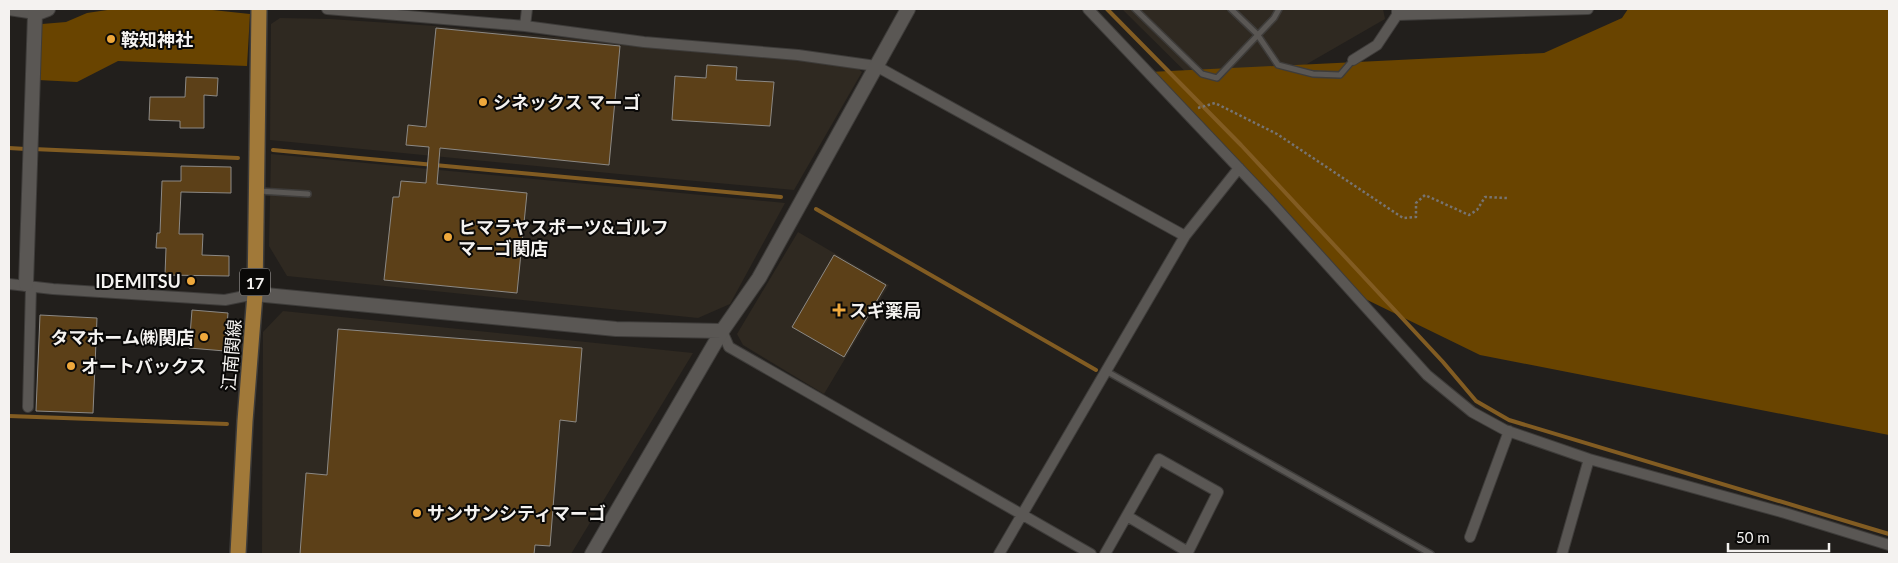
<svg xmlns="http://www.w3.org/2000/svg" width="1898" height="563" font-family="Lato,'Noto Sans JP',sans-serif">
<rect width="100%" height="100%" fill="#221f1c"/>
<path fill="#2f2921" d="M1122 9H1383L1385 19 1225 111Z
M280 18 330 19 435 26 785 58 855 66 862 72 794 190 619 174 270 140 271 24Z
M271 154 785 203 730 304 698 318 287 276 269 246Z
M798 232 889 285 824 394 743 345 737 334Z
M283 311 693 353 571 554H262L263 332Z"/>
<path fill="#694400" d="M114 9H203L250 14 247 66 118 61 77 82 38 80 42 24 66 22 87 13Z
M1628 9H1889V435L1480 355 1355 294 1149 72 1544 53 1622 18Z"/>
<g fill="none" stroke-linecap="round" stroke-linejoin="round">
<path stroke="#825c22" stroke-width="4" d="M1107 9 1241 145 1443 362 1476 401 1509 420 1889 534
M9 148 26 149
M33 149 238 158
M273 150 781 197
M816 209 1096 370
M9 416 227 424"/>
</g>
<path fill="#5c4018" stroke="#8c8985" d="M436 28 620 46 609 165 440 148 437 184 527 193 517 293 384 280 393 197H399L401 181 426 183 429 147 406 145 408 125 426 127Z
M707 65 737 67 736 80 774 82 770 126 672 120 675 76 706 78Z
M186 77 218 78 217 96 204 95V128H180V121L149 120 150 97H185Z
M181 166 231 167V193L181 192 179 234H203L202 255 229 256V276L165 275 166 248H156L157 233H160L162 181H181Z
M834 255 886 285 844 357 792 327Z
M192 310 228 313 225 351 189 348Z
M40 315 97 318 93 413 36 411Z
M338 329 582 348 576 422 560 420 550 546 535 545 534 554H300L306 473 327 475Z"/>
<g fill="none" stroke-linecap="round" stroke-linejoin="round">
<defs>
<path id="service" d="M1135 9 1202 74 1217 78 1274 18 1279 9
M1231 9 1257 34 1278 65 1313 74 1340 75 1353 60
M259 191 308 194
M1106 371 1431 554"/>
<path id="minor" d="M327 9 525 26 644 42 798 55 876 66 1185 236
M1088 9 1270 201 1427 375 1472 412 1505 430 1589 459 1785 513 1889 545
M9 10 35 14
M1397 15 1588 9
M525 26 527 9
M1353 60 1377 45 1397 15V10
M9 284 53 289 225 300 255 294
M722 331 729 347 1091 554
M28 407 31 286
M1470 537 1509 431
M999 554 1185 236 1239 168
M1105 554 1159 459 1218 492 1188 552 1127 516
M1562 554 1589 459"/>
<path id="tertiary" d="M26 284 35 14 48 9
M255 294 616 329 722 331
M592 554 722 331 759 278 908 9"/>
<path id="primary" d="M238 554 245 421 255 294 259 9"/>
</defs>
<use href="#service" stroke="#3e3c3a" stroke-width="8"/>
<use href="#minor" stroke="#3e3c3a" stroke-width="12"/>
<use href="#tertiary" stroke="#3e3c3a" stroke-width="16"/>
<use href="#primary" stroke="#3e3c3a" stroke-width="18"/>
<path stroke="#777472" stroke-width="2.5" stroke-dasharray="2.5 2.5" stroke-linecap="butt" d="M1198 108 1215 103 1277 134 1403 218 1416 217V203L1425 195 1469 215 1477 210 1485 197 1507 198"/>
<use href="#service" stroke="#5a5754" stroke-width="5"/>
<use href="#minor" stroke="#5a5754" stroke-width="10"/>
<use href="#tertiary" stroke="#5a5754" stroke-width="14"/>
<use href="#primary" stroke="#a17939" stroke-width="15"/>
</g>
<g fill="#eea83c" stroke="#0a0908" stroke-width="2">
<circle cx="111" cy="39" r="5"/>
<circle cx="483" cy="102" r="5"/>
<circle cx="448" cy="237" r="5"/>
<circle cx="191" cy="281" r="5"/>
<path d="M836.5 302.5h5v5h5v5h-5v5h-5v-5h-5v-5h5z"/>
<circle cx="204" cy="337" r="5"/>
<circle cx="71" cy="366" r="5"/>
<circle cx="417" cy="513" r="5"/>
</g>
<g text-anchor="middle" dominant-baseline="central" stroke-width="4" stroke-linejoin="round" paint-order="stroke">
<rect fill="#0a0908" stroke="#aeacaa" stroke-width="1" x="240" y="268.5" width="30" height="27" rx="4"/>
<g font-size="16" font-weight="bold" fill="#f4f2f0">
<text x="255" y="282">17</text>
</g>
<g font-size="18" font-weight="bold" fill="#f4f2f0" stroke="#0a0908" text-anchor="start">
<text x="121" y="39">鞍知神社</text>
<text x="493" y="102">シネックス マーゴ</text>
<text x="458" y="227">ヒマラヤスポーツ&amp;ゴルフ<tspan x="458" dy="21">マーゴ関店</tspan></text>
<text x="181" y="281" text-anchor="end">IDEMITSU</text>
<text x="849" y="310">スギ薬局</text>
<text x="194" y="337" text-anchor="end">タマホーム㈱関店</text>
<text x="81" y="366">オートバックス</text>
<text x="427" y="513">サンサンシティマーゴ</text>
</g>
<g font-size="18" fill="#f4f2f0" stroke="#0a0908">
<text transform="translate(231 355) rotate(-85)">江南関線</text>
</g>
</g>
<rect width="1898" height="563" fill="none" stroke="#f4f2f0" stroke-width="20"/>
<path d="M1728 543v8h101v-8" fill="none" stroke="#f4f2f0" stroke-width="2.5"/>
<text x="1736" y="543" font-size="15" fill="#f4f2f0" stroke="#0a0908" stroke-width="4" paint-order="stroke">50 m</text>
</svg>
